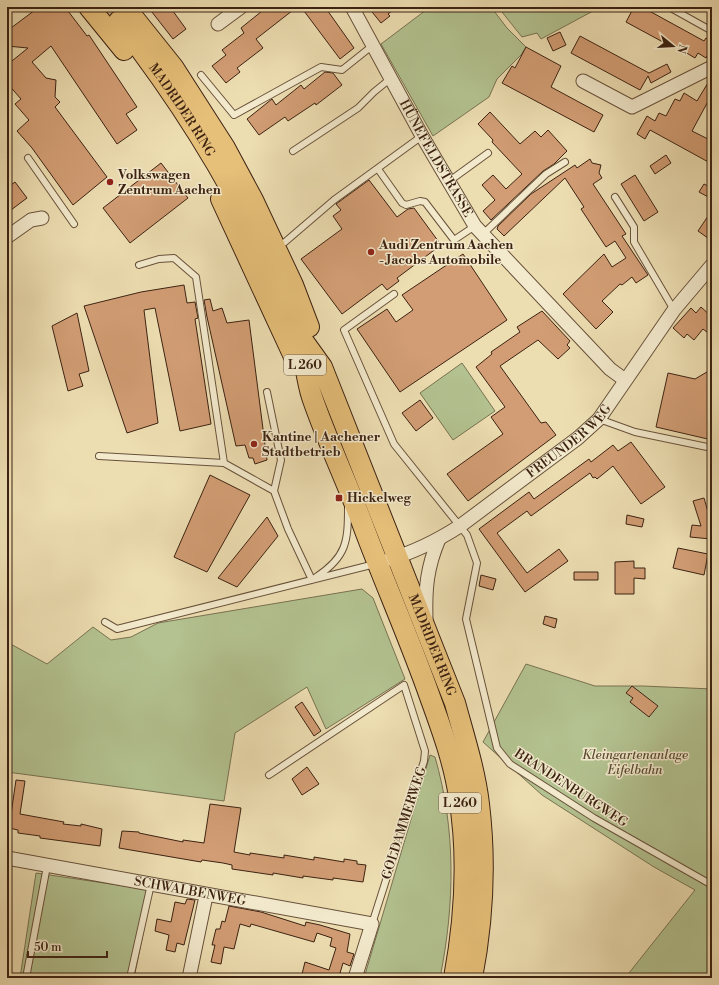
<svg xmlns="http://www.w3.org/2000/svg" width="719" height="985" font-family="'Libre Bodoni',serif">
<rect width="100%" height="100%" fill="#eddeb2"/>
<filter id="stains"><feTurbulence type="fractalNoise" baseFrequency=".005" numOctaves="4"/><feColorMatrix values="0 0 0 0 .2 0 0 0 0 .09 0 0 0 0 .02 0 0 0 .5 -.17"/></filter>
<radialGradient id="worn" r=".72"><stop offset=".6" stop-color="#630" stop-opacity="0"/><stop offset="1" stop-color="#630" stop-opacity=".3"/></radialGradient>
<path fill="#b3c290" stroke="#787251" d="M430 7H491L507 28 526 47 521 55 497 79 489 97 433 136 381 44Z
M498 7H591L593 11 541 39 537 33 522 37Z
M462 363 495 411 453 440 420 393Z
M362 589 373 598 405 679 326 729 307 687 235 733 224 801 7 772V642L47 664 93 627 111 640 131 637 158 623Z
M526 664 595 686H643L712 689V978H625L695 890 654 867 542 795 483 742Z
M430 755 435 757C456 830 455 903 440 978H364Z
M36 873 152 890 134 978H20Z"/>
<path fill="#d29d74" stroke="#3c2212" d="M39 7H65L87 36 89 35 137 107 126 114 137 130 117 144 51 46 32 62 46 78 56 80 55 97 60 102 55 107 107 177 73 205 32 148 17 131 29 120 15 104 21 99 7 83V65L28 48 7 46V31Z
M148 7H170L186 29 173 39Z
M267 7H297L256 39 263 48 237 68 240 72 226 83 212 66 226 55 222 50 244 33 241 28Z
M301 7H325L354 48 340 59Z
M368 7H397L388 14 390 16 381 23Z
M634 7H642L704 41 706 38 712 41V47L706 58 698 53 695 58 675 46 674 48 626 22Z
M560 32 566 45 553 51 547 38Z
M580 36 649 73 667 64 671 72 651 83 648 76 640 90 571 53Z
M526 47 561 66 551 87 603 115 594 132 502 83 512 66 515 68Z
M325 72 333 73 342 85 316 105 315 103 288 121 285 117 259 135 247 119 272 99 276 105 301 85 304 89Z
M712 76V94L692 131 712 141V164L650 130 645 139 637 134 647 116 655 121 659 113 666 116 675 99 680 101 684 93 697 101Z
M490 112 520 144 535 131 541 137 548 130 567 151 554 164 543 171 491 220 483 211 495 200 482 185 493 175 506 189 522 174 492 142 493 140 478 124Z
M666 155 671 163 655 174 650 166Z
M590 159 592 163 601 165 599 173 602 178 593 184 626 234 622 236 648 275 636 283 632 277 622 285 620 284 602 301 613 312 596 329 563 294 604 254 612 267 626 258 615 241 606 247 581 209 584 207 565 178 504 236 497 229 498 226 531 194 575 165 577 168Z
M161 163 188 198 130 243 103 208Z
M635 175 658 212 644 221 621 184Z
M369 180 397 217 408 209 414 208 441 245 397 278 399 281 387 290 382 284 342 314 301 259 342 229 333 216 341 210 336 204Z
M15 182 27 198 7 213V188Z
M704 184 712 188V199L699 192Z
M712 210V241L698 231Z
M463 254 507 320 400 392 357 329 387 309 396 322 413 310 402 295Z
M184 285 187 303 195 302 198 318 195 319 211 424 180 431 155 308 144 310 158 423 127 433 84 306 141 292Z
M210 299 213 311 222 308 227 323 249 320 267 460 255 464 253 458H249L245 445 236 446 207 317 204 300Z
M701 307 712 317V336L703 329 694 340 687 334 684 338 673 328 691 308 696 313Z
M542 311 570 341 567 345 570 348 558 359 538 340 500 366 541 423 546 422 556 435 468 501 447 474 503 434 491 417 505 407 476 367 492 354 491 352 520 332 517 327Z
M77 313 89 371 79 374 83 386 68 391 52 326Z
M712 369V440L656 427 668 373 695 379Z
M420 400 433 418 416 431 402 413Z
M631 442 665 487 641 504 613 466 597 479 595 477 593 478 590 473 531 516 527 511 497 533 527 573 559 549 568 561 525 592 479 529 529 492 534 499 589 459 591 462 613 445 618 451Z
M210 475 250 495 207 572 174 557Z
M704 498 712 526 711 539 690 537 692 525 701 526 693 501Z
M627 515 644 519 642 527 626 524Z
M267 517 278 536 237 587 218 578Z
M678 548 708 554 704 575 673 568Z
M634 561V568H645V579L634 578V594H615V562Z
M574 572H598V580H574Z
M481 575 496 579 493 590 479 586Z
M545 616 557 619 555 628 543 624Z
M632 686 658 706 649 717 630 702 633 698 626 693Z
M302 702 321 731 314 736 295 707Z
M307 767 319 784 302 795 292 779Z
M16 780 25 781 20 814 64 822 63 824 81 826V824L102 829 100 846 40 838V836L18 833V830L9 828Z
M210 804 241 808 234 852 250 855V853L284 858V855L314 860V857L344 862V859L357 861V864L366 865 363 882 333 878V880L303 876V878L273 873V875L232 869V865L223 863 202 860 201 862 119 848 122 831 139 832V833L183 842V840L204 843Z
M187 899 195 900 184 945 177 943 175 952 166 950 169 935 155 931 157 919 171 922 175 902 185 904Z
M229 906 261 912 305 926 306 922 320 925 350 934 347 952 354 954 350 966 343 963 340 973 347 976V978H301L305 962 329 970 336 948 330 946 332 938 317 933 314 942 251 924 250 927 240 924 234 949 224 947 221 964 211 962 215 945H212L216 929H220L222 921 225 922Z"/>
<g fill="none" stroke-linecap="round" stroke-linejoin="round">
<path stroke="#cab892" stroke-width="20" stroke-dasharray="20 10" stroke-linecap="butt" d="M106 7 119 21"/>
<defs>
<path id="service" d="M669 7 712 31
M201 75 234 115 321 67 342 70 372 46
M293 151 358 108 374 92 390 79
M28 158 74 224
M378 169 402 203 406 205 420 201 425 202 454 240 475 226
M448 182 488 153
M615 197 634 227V242L674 310
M482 235 546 174 565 162
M277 246 285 242 334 200 422 136
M139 265 159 259 174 258 196 277 224 463
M394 294 344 330 394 444 467 535 477 563 466 619 497 748 510 764 594 818 712 885
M267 392 281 460 274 491
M599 419 635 432 712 448
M99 456 224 463 274 491 288 529 312 580
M316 577C347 557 348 541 348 507
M105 622 117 629 375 564
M269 775 404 685 425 751 424 761 372 924
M26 978 47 866
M130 978 151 884"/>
<g id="minor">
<path id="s1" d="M352 7 422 136 475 226 610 369 625 380"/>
<path d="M218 24 241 7"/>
<path d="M583 81 632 107 712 67"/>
<path d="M7 237 31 220 42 218"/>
<path id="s2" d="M390 559C415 552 438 540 460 526L578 438 599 419 674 310 712 265"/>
<path d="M426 619C425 589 427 567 439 539"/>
<path id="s3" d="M7 858 372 924 355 978"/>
<path d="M189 978 206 896"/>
</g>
<g id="primary">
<path d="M89 7 124 50"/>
<path d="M125 7 173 67 225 148 253 200 293 285 309 327"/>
<path id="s4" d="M119 21C192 115 255 219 297 331 305 352 305 376 312 397 327 441 348 484 364 528 385 584 410 640 430 697 442 730 454 763 459 797 469 857 465 918 454 978"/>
<path d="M221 199 296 361"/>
<path id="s5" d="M304 342 322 367 455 703C464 736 475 770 479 804 486 862 483 921 472 978"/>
</g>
</defs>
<use href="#service" stroke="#68513a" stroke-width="8"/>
<use href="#minor" stroke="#68513a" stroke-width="15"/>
<use href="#primary" stroke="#3c2212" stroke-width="22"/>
<use href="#service" stroke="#f3eacd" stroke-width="6"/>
<use href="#minor" stroke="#f3eacd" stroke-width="13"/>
<use href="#primary" stroke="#e6bf79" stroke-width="20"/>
</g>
<g fill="#8f2418" stroke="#f3eacd" stroke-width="1.5">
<circle cx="110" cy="182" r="4"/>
<circle cx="371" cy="252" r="4"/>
<circle cx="254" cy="444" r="4"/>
<rect x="335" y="494" width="8" height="8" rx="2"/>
</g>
<g text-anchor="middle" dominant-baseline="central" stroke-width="3" stroke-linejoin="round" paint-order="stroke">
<g fill="#f3eacd" stroke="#735e4a" stroke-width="1">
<rect x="284" y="355" width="42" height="20" rx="3"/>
<rect x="439" y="793" width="42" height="20" rx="3"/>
</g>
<g font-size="12" font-weight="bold" fill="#3c2212">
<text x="305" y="365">L 260</text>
<text x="460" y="803">L 260</text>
</g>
<g font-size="13" fill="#3c2212" stroke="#f3eacd">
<text stroke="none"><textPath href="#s4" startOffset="109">MADRIDER RING</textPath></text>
<text stroke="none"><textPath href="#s1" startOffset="173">HÜNEFELDSTRASSE</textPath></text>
<text stroke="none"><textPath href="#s2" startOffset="216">FREUNDER WEG</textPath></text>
<text stroke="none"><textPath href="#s5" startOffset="330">MADRIDER RING</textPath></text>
<text transform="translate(571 788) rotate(33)">BRANDENBURGWEG</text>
<text transform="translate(404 823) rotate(-72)">GOLDAMMERWEG</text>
<text stroke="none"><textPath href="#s3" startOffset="186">SCHWALBENWEG</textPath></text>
</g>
<g font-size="13" font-weight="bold" fill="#3c2212" stroke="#f3eacd" text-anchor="start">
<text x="118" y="175">Volkswagen<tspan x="118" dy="15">Zentrum Aachen</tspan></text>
<text x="379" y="245">Audi Zentrum Aachen<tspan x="379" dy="15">- Jacobs Automobile</tspan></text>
<text x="262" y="437">Kantine | Aachener<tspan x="262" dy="15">Stadtbetrieb</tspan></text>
<text x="347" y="498">Hickelweg</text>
</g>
<g font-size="13" font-style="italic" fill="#5a4a32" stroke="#f3eacd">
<text x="635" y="755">Kleingartenanlage<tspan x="635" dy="15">Eifelbahn</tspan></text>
</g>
</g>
<rect width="719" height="985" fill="none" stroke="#eddeb2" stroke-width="24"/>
<rect x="8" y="8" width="703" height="969" fill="none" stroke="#3c2212" stroke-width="2"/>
<rect x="12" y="12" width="695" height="961" fill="none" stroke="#3c2212"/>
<g transform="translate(673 46) rotate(108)" stroke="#f3eacd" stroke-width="3" paint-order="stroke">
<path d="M0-3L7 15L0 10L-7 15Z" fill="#3c2212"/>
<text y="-6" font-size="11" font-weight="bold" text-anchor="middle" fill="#3c2212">N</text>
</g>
<path d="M28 951v6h79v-6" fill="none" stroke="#3c2212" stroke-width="2"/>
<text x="34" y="951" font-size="12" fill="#3c2212" stroke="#f3eacd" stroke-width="3" paint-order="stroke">50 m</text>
<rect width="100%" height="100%" filter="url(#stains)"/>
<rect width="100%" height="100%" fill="url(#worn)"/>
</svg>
